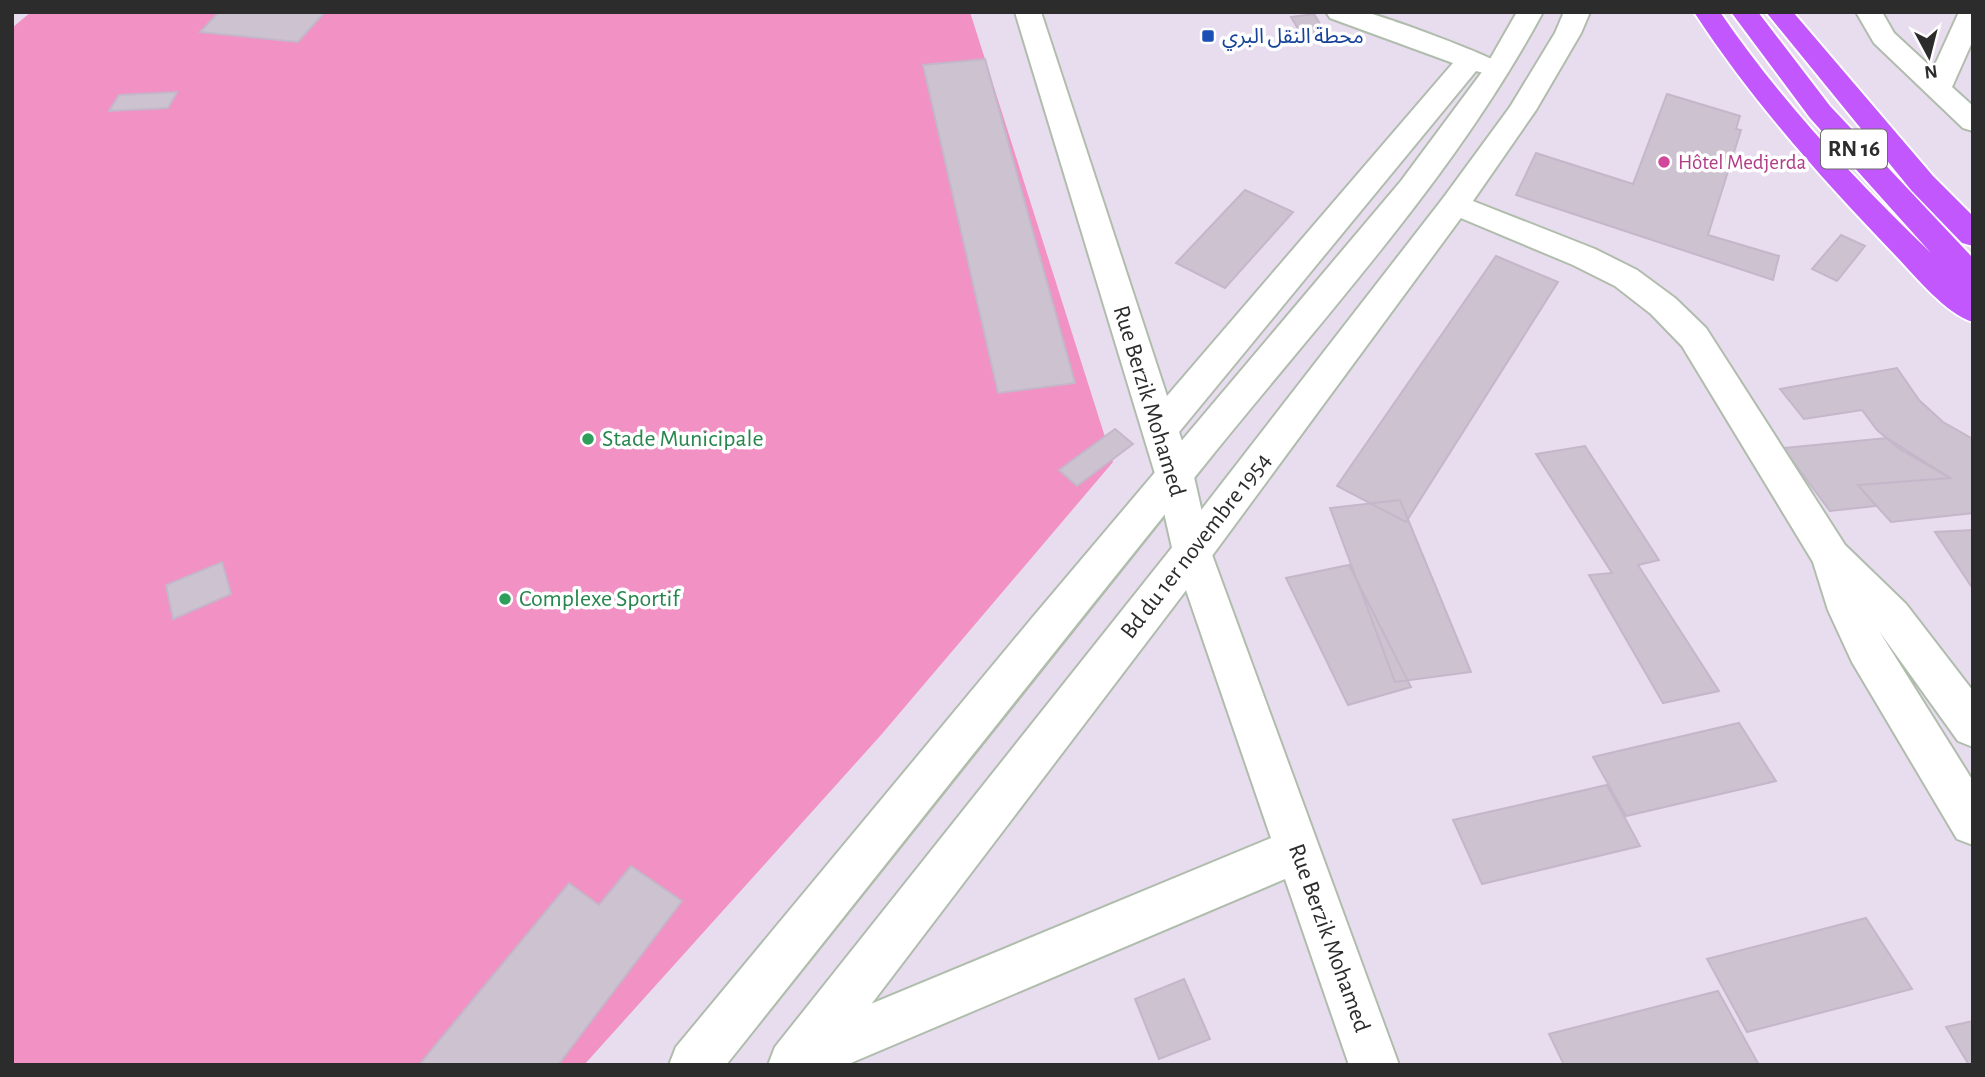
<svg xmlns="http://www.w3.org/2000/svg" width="1985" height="1077" font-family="'Alegreya Sans','Noto Sans Arabic',sans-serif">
<rect width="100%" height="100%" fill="#e8ddef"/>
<path fill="#f191c4" d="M31 12H970L1113 462 881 735 584 1065H12V28Z"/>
<path fill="#ccc2d0" stroke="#c4b7ca" stroke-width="2" d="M219 12H325L298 42 200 32Z
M1314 14 1325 32 1301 34 1291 17Z
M985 59 1075 383 998 393 923 65Z
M177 92 168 108 109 111 119 95Z
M1667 94 1740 116 1736 129 1741 130 1708 235 1779 256 1773 280 1516 195 1536 153 1633 184Z
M1245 190 1293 212 1225 288 1176 263Z
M1841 235 1865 246 1837 281 1812 269Z
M1496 256 1558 282 1406 522 1337 486Z
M1897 368 1919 400 1943 422 1973 439V513L1891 522 1858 485 1950 478 1898 448 1877 430 1862 410 1804 419 1780 389Z
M1115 429 1133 444 1077 486 1059 470Z
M1887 438 1950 478 1858 485 1876 506 1830 511 1783 448Z
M1585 446 1659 560 1638 565 1719 691 1663 703 1589 575 1612 573 1536 454Z
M1400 500 1471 672 1395 682 1330 508Z
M1973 530V589L1935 532Z
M222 562 231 594 173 619 166 585Z
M1349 565 1411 687 1348 705 1286 578Z
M1739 723 1776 781 1626 816 1593 757Z
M1607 785 1640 846 1482 884 1453 820Z
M631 866 682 901 558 1065H419L569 883 599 905Z
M1866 918 1912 989 1747 1032 1707 959Z
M1184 979 1210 1039 1159 1059 1135 999Z
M1718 991 1759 1065H1564L1549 1034Z
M1973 1021V1065H1969L1946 1027Z"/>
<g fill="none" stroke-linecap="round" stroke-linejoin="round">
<defs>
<path id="minor" d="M1015 12H1041L1167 396 1453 63 1330 18 1326 12C1338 12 1352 10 1364 12 1381 15 1499 58 1505 67L1501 73 1491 75 1476 71 1179 432 1194 477 1211 552 1399 1065H1349L1285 879 846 1065H774L772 1060 779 1042 1271 838 1173 552 1156 477Z
M1856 12H1882L1894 33 1933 69 1959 12H1973V40L1952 87 1973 106V131L1963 128 1874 43Z
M1455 194 1595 249 1637 270 1675 298 1706 328 1845 545 1906 604 1973 691V747L1958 741 1879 631 1973 781V845L1957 839 1852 662 1828 610 1813 562 1682 346 1651 314 1615 286 1573 265 1444 211 1440 204 1444 197Z"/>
<path id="tertiary" d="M1517 12H1543C1457 172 1329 311 1215 452 1051 655 889 860 726 1065H669L676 1047 1032 618 1401 181 1485 68Z
M1564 12H1590L1581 33 1536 110 1466 211 1206 564 825 1065H768L775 1047 1178 540 1444 197 1510 107 1555 33Z"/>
<path id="trunk" d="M1694 12H1720C1780 100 1854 179 1931 253L1810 118 1731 12H1758L1830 106 1973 258V322C1946 314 1916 277 1896 256 1823 180 1752 101 1694 12Z
M1766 12H1793L1933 176 1973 216V246L1962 243 1911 190Z"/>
</defs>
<use href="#minor" stroke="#b0bdad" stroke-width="4"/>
<use href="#tertiary" stroke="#b0bdad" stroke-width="4"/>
<use href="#trunk" stroke="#fff" stroke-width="4"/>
<use href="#minor" fill="#fff" fill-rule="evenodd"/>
<use href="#tertiary" fill="#fff" fill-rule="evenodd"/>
<use href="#trunk" fill="#c257fd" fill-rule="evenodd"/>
</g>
<rect fill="#1a4fb4" stroke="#fff" stroke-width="2.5" x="1201" y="29" width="14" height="14" rx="3.5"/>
<circle fill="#d1479c" stroke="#fff" stroke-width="2.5" cx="1664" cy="162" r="7"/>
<g fill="#2e9e5b" stroke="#fff" stroke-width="2.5">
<circle cx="588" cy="439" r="7"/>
<circle cx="505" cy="599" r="7"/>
</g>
<g text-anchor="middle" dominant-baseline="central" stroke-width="7" stroke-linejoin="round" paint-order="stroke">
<g font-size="21" fill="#164399" stroke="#fff" text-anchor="start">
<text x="1222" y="36">محطة النقل البري</text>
</g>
<g font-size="21" fill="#b23c85" stroke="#fff" text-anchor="start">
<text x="1678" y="162">Hôtel Medjerda</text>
</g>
<rect fill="#fff" stroke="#6b6b6b" stroke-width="2" x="1821" y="129.5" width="66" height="39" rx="5"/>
<g font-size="23" font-weight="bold" fill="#2c2c2c">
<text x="1854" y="149">RN 16</text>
</g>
<g font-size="24" fill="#2c2c2c" stroke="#fff">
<text transform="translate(1149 401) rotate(73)">Rue Berzik Mohamed</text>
<text transform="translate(1196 546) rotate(-52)">Bd du 1er novembre 1954</text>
<text transform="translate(1329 938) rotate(70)">Rue Berzik Mohamed</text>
</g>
<g font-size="24" fill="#27864d" stroke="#fff" text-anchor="start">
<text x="602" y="439">Stade Municipale</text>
<text x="519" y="599">Complexe Sportif</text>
</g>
</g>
<rect width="1985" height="1077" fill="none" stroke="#2c2c2c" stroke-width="28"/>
<g transform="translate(1929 56) rotate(173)" stroke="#ffffff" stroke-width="5" paint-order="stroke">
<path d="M0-5L12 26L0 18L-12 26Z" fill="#2c2c2c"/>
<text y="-10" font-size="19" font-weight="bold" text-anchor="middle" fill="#2c2c2c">N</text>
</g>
</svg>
